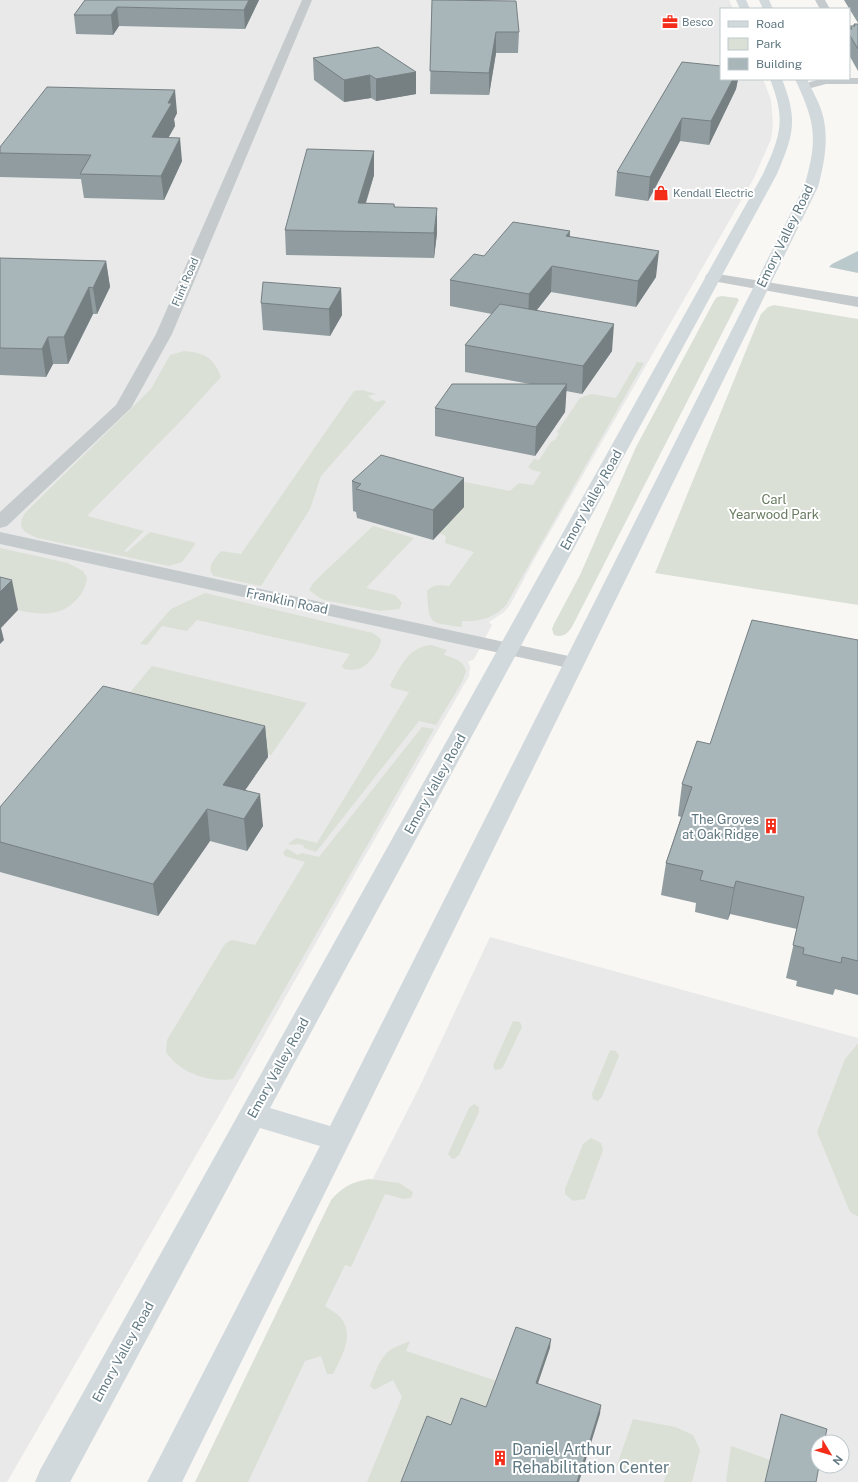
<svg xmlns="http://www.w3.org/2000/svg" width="858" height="1482" font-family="'Public Sans',sans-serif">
<rect width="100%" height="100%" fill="#f8f7f4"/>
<path fill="#e8e9e8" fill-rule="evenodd" d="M0 0H729L733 9H721V79H763L771 100 773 124 771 139 754 178 535 558 510 605 504 612 489 622 492 625 474 659 468 662 470 666 469 676 354 875 221 1112 7 1482H0Z
M490 937 858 1038V1043L845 1059 850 1212 858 1217V1482H227L309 1304 419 1088ZM818 1442H842V1466H818Z"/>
<path fill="#dae0d5" d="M722 296 737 298 739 300 574 623C570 631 564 639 554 635L552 629 554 624 580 575 636 447 714 301 717 297Z
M774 305 858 319V605L655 573 761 314 768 307Z
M184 351C205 353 213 357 221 377L177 425 87 516 144 531 124 551 127 552 150 532 192 542 195 543 194 546 182 562 169 566 38 538C24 533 16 528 25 513L151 389 170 355Z
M637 362 644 363 506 605C494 618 479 622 462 621V627C429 622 429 626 427 591 433 584 440 585 449 586L474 552 445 543 446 536 439 533 463 507 385 477 388 457H396L390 467 510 491 519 483 533 485 541 472 532 470 528 467 534 459 539 460 551 442 555 440 559 434 557 432 580 398 591 394 616 398Z
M362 390 376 394 368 396 376 402 384 400 386 402 321 476 310 509 261 586 214 576C205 568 215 558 221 551L241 554 354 391Z
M373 526 414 538 366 588 395 595 402 603 399 609 380 611 324 600 320 598 309 590 314 582Z
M0 548 68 563 83 571 87 578C85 590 81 596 72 604 51 621 24 611 0 606Z
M205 593 373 633 381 639C381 648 370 664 361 668 356 670 350 670 344 669L342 666 350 654 197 620 187 631 162 626 147 645 140 644 171 609Z
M431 645 447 650 444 655C454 658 463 660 466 671L462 682 436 725 419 721 316 852 304 848 303 845C297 843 294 846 288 844L296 838 317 843 409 692 392 688 390 685C400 668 408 647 431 645Z
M152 666 307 703 271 755 213 741 128 695Z
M422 727 434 729 233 1079C209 1083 180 1073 166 1052L167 1040 223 947 226 943 232 940 255 945 305 862 285 856 283 853 286 849 290 850 297 855 302 853 319 857Z
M513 1021 520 1022 522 1027 503 1067 501 1069 495 1070 493 1066Z
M858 1043V1217L850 1212 817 1132 845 1059Z
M610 1050 616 1051 619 1056 602 1097 598 1101 593 1099 592 1094Z
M474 1104 479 1107V1112L459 1155 454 1159 451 1158 448 1154 469 1108Z
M591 1138 601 1143 603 1150 585 1199 573 1201 565 1194V1189L583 1144Z
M369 1179 399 1183 413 1192 411 1198 404 1199 385 1194 351 1267 345 1265 325 1306C330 1310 337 1313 341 1318 355 1336 341 1357 333 1374H327L321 1356 305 1361 248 1482H195L331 1200C342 1187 352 1182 369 1179Z
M410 1341 406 1351 515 1387 451 1434 405 1482H367L402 1397 393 1380 374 1390 370 1386C375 1373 379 1359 390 1350 396 1346 404 1344 410 1341Z
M633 1419 675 1427 693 1435 700 1450 692 1482H664L669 1462 625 1470 617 1465Z
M731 1446 770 1460 765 1482H726Z"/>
<path fill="#bacacc" d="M858 251V273L829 267 832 264Z"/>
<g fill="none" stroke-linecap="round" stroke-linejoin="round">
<path fill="#c5cacd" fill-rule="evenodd" d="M302 0H312L172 334 131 408 7 526 0 528V512L116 405 156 334Z
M815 0H825L830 9H820Z
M849 78H858V84H826L811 88 807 87 805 85 807 83 820 79H849Z
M0 532 573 657 580 659 583 663 580 667 573 669 0 544Z"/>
<path fill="#c5cacd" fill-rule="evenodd" d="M712 273 858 297V307L707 280 705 277 707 274Z"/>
<path fill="#d2d9dc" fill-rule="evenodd" d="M736 0H746L750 9H740Z
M759 0H769L773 9H763Z
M770 79H782C798 120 794 134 777 174L270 1108 330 1126 804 187C818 139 816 124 795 79H807C812 91 820 103 823 116 829 140 824 164 818 187L351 1140 182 1482H147L320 1146 260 1128 70 1482H35L40 1470 763 174C781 135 786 120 770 79Z"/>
</g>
<path fill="#909c9f" d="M85 0H259L245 29 119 26 113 35 76 34 74 15Z
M432 0 519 32 518 53H496L489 95 430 94Z
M844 0H858V23Z
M854 24H858V71L849 55V29L850 26H853Z
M313 58 416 72V94L376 101 371 98 344 102 314 80Z
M721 79H738L736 89 709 145 680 141 648 201 615 196 617 172Z
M177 113 174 119 175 126 168 138 182 161 164 200 84 198 81 179 0 177V147Z
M374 151V175L366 203 394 204 395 207 437 233 434 258 286 255 285 230Z
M570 237 656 277 636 307 551 292 537 310 612 351 582 394 566 391 565 412 535 456 435 436V408L530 384 465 372V345L492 314 450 306V280L484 256Z
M0 258 106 261 110 287 97 314H93L68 364H53L46 377 0 375Z
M341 288 342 315 330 336 263 330 261 303Z
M352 481 464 507 433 540 357 518 356 512 353 511Z
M858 640V995L835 989 833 995 796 986 797 981 786 978 797 929 730 914 728 920 695 912 696 903 661 895 666 863 681 817 678 816 682 784 710 744Z
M265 726 268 757 245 790 263 826 247 851 210 841 158 916 0 872V807Z"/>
<path fill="#767f82" d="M249 0H259L245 29 244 10Z
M117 7 119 26 113 35 111 15Z
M496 32V53L489 95V73Z
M416 72V94L376 101V79Z
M370 75 371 98 344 102V80Z
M733 79H738L736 89 709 145 711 121Z
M175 90 177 113 174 119 175 126 155 161 152 137 168 103Z
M682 118 680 141 648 201 650 177Z
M180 138 182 161 164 200 161 176Z
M374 151V175L358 228V203Z
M437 208V233L434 258V233Z
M570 231 569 257 566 236Z
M659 251 656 277 636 307 638 281Z
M106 261 110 287 97 314 93 288Z
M552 266 551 292 528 321 529 294Z
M89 287 93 314 68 364 64 337Z
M341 288 342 315 330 336 329 309Z
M614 324 612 351 582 394 583 366Z
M48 337 53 364 46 377 42 349Z
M567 384 565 412 535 456 536 427Z
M464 478V507L433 540V510Z
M12 580 18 610 1 628 4 640 0 644V592Z
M265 726 268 757 228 815 223 785Z
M260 794 263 826 247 851 244 819Z
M207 809 210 841 158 916 153 884Z
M736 881 730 914 728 920 734 888Z
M551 1339 550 1348 535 1392 536 1383Z
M601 1405 600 1414 579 1482H577Z"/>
<path fill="#a8b5b9" stroke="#767f82" d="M85 0H249L244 10 117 7 111 15H74Z
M432 0 516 1 519 32H496L489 73 430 71Z
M854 24H858V49L849 34V29H852L850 26H855Z
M378 47 416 72 376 79 370 75 344 80 313 58Z
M682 62 721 66V79H733L711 121 682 118 650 177 617 172Z
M47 87 175 90 168 103H172L152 137 180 138 161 176 80 174 91 155 0 153V147Z
M307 149 374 151 358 203 394 204V207L437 208 434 233 285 230Z
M513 222 570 231 566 236 659 251 638 281 552 266 529 294 450 280 474 254 484 256Z
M0 258 106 261 93 288 89 287 64 337H48L42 349 0 348Z
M263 282 341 288 329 309 261 303Z
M500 304 614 324 583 366 465 345Z
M452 384H567L536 427 435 408Z
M381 455 464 478 433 510 356 489 361 484 352 481Z
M0 577 12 580 0 592Z
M752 620 858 640V961L842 957 841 963 803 954 804 948 793 945 804 897 736 881 734 888 700 880 703 871 666 863 692 787 682 784 690 761 697 741 710 744Z
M103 686 265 726 223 785 260 794 244 819 207 809 153 884 0 842V807Z
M516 1327 551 1339 536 1383 601 1405 577 1482H401L427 1416 451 1425 461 1398 486 1407Z
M781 1414 827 1429 824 1442H818V1466H819L816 1482H765Z"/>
<defs>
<symbol id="office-bare" viewBox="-9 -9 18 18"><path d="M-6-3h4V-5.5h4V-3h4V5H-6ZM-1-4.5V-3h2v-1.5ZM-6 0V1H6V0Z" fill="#f32d19" stroke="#fff" stroke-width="2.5" paint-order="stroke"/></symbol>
<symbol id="shop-bare" viewBox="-9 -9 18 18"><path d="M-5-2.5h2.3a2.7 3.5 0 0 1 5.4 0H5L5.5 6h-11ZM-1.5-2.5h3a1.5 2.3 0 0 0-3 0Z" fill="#f32d19" stroke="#fff" stroke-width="2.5" paint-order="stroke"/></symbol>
<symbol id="building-bare" viewBox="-9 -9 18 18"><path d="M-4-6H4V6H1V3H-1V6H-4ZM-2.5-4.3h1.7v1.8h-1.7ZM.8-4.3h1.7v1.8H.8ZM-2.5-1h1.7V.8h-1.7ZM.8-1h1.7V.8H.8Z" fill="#f32d19" stroke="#fff" stroke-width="2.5" paint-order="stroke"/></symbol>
</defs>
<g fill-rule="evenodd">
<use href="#office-bare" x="659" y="11" width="22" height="22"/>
<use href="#shop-bare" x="650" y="182" width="22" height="22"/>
<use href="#building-bare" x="760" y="815" width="22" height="22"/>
<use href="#building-bare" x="489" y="1447" width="22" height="22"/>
</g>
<g text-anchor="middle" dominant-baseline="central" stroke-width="4" stroke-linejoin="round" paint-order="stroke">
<g font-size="11" fill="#607882" stroke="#fff" text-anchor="start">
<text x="682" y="22">Besco</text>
<text x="673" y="193">Kendall Electric</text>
</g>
<g font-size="11" fill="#607882" stroke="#fff">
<text transform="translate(185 282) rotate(-67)">Flint Road</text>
</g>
<g font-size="13" fill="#607882" stroke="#fff">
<text transform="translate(785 236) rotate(-64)">Emory Valley Road</text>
<text transform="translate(591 500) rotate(-61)">Emory Valley Road</text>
<text transform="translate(287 601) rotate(12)">Franklin Road</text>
<text transform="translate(435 784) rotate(-61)">Emory Valley Road</text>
<text transform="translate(278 1068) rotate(-61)">Emory Valley Road</text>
<text transform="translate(123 1352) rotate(-61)">Emory Valley Road</text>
</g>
<g font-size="13" fill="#687a5f" stroke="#fff">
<text x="774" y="499">Carl<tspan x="774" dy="15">Yearwood Park</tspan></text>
</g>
<g font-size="13" fill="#607882" stroke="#fff" text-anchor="end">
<text x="759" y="819">The Groves<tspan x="759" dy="15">at Oak Ridge</tspan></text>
</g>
<g font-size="16" fill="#607882" stroke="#fff" text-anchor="start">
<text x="512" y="1449">Daniel Arthur<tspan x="512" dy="18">Rehabilitation Center</tspan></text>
</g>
</g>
<rect x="720" y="8" width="130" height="72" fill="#ffffff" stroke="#bfc9cd"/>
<rect x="728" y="21" width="20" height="6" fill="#d2d9dc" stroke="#bfc9cd"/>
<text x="756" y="28" font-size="12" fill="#607882">Road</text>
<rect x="728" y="38" width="20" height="12" fill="#dae0d5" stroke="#bfc9cd"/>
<text x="756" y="48" font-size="12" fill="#607882">Park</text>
<rect x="728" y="58" width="20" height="12" fill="#a8b5b9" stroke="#bfc9cd"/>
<text x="756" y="68" font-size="12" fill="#607882">Building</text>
<g transform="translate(830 1454) rotate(128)"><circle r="19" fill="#ffffff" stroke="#bfc9cd"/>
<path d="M0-3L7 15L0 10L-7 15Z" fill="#f32d19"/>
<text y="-6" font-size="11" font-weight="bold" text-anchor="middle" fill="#607882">N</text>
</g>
</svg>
